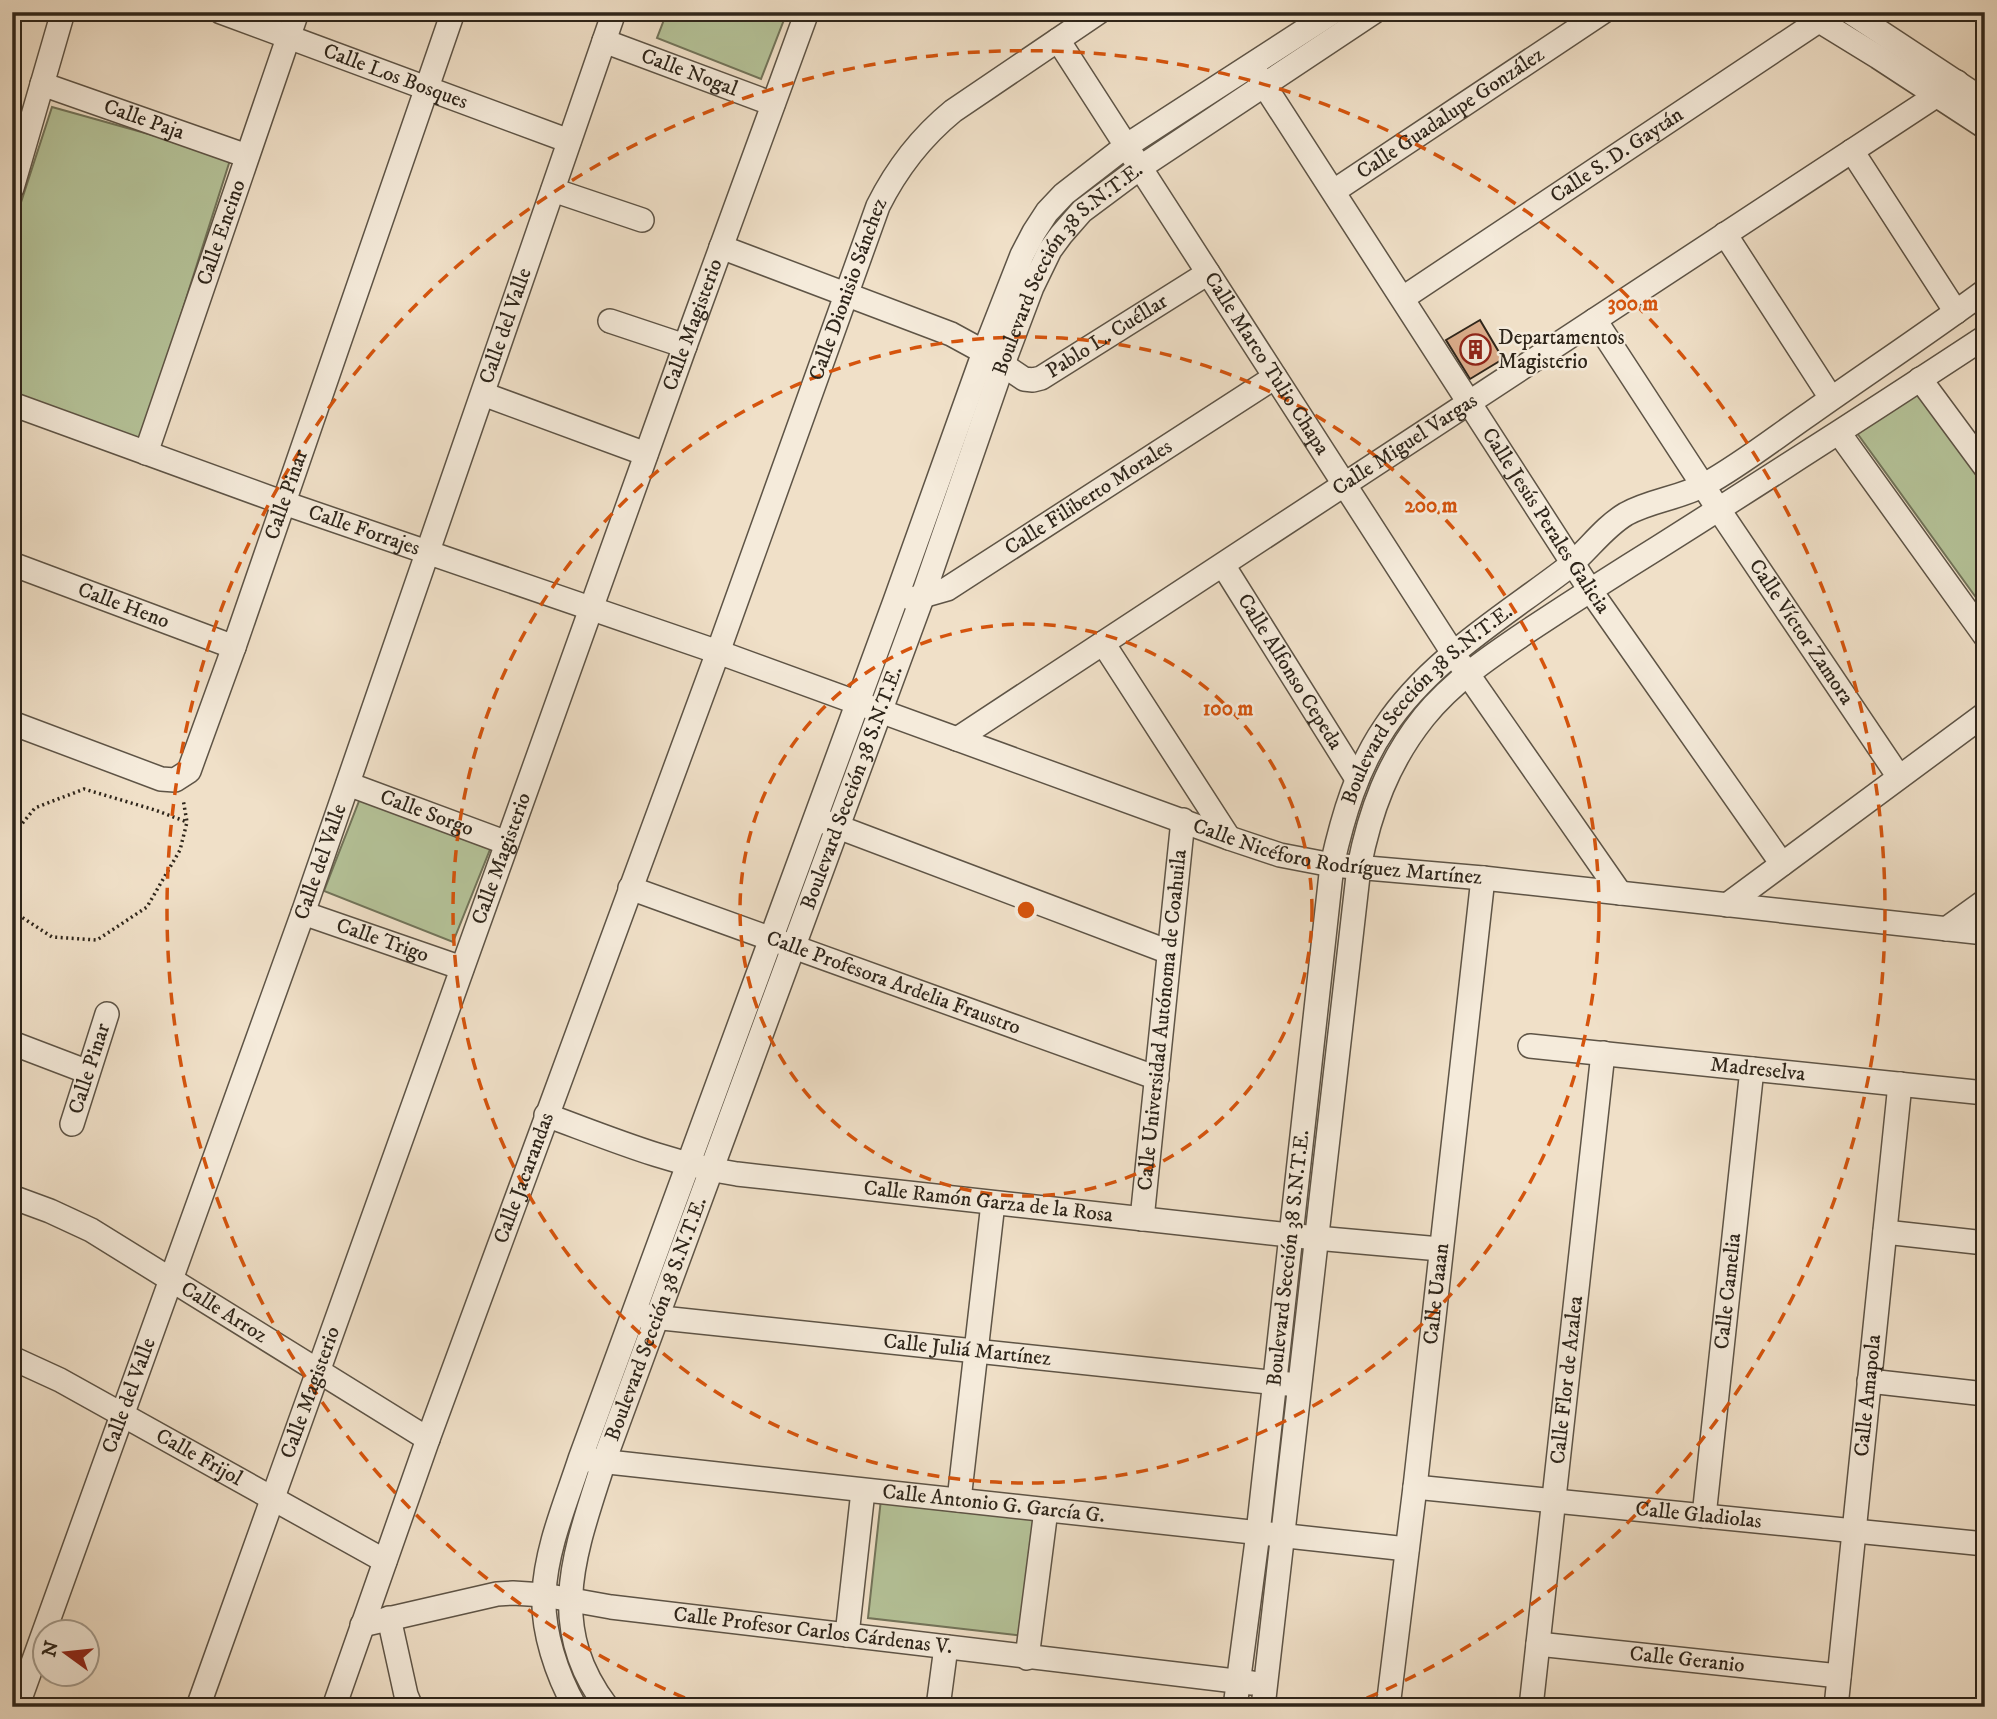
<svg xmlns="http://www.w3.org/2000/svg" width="1997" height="1719" font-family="'IM FELL DW Pica',serif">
<rect width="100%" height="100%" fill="#f0e0c8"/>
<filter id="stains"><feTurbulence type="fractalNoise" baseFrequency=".00286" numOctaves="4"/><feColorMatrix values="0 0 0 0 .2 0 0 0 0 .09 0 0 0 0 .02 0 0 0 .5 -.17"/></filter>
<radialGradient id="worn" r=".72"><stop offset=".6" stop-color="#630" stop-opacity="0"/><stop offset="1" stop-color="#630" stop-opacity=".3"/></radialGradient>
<path fill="#b5c399" stroke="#72745a" stroke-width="2" d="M667 12H787L761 79 657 38Z
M52 107 231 157 141 441 12 395V230Z
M1920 392 1985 480V610L1857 433Z
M361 796 491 847 453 942 324 891Z
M881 1499 1037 1515 1024 1636 868 1618Z"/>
<path fill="#dcae8c" stroke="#2e251a" stroke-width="2" d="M1480 320 1503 359 1470 379 1446 340Z"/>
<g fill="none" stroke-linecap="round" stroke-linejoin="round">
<defs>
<g id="minor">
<path id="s1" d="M221 12 569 141"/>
<path d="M1850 12 1985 101"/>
<path d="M1808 14 1878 57 1985 127"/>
<path id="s2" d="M1058 40 1453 653 1620 893"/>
<path id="s3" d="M604 41 773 104"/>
<path id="s4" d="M1257 74 1590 590 1782 864"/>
<path id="s5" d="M42 84 247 156"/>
<path d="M1852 151 1956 312"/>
<path d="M12 188 63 12"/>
<path d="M553 190 642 220"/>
<path id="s6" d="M1334 191 1603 12"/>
<path d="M1725 234 1831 398"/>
<path id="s7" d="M721 247 951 334 984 352 1024 379 1033 380 1041 378 1208 273"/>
<path id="s8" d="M1403 298 1832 12"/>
<path id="s9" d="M1595 320 1719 510 1899 777"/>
<path d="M610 321 685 346"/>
<path d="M1920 379 1985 467"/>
<path d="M483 394 646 454"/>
<path id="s10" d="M12 404 284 503 718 652 1229 838 1280 855 1332 865 1483 878 1985 933"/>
<path d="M1839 433 1985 636"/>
<path id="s11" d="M146 453 297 12"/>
<path id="s12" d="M12 564 234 647"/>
<path id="s13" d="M1223 565 1357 779"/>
<path id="s14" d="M912 599 947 589 1275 377"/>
<path d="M1103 643 1229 838"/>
<path id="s15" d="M12 723 161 779 175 780 189 771 234 647 453 12"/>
<path id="s16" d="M957 739 1957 82"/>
<path id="s17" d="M348 784 507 843"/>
<path d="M825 822 1169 952"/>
<path id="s18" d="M630 888 1157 1078"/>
<path d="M1727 905 1985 714"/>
<path id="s19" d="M303 913 462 968"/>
<path d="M1946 929 1985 901"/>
<path d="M12 1043 88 1072"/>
<path id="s20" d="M1530 1046 1985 1093"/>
<path id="s21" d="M546 1115C609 1138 670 1164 737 1174L1316 1238 1440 1249"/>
<path id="s22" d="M72 1124 107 1014"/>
<path id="s23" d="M12 1197 50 1211 91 1230 428 1439"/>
<path id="s24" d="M1142 1219 1183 820"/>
<path d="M1885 1232 1985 1243"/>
<path id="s25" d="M643 1316 1288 1384"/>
<path id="s26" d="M12 1358 60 1380 385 1561"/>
<path d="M1869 1381 1985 1394"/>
<path id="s27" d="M590 1460 1407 1549"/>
<path id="s28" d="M1415 1487 1985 1544"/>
<path d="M959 1500 993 1203"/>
<path id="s29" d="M1704 1516 1752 1069"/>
<path d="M389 1618 406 1695 411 1707"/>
<path id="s30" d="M362 1625 497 1594 513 1593 544 1595 611 1607 1252 1683"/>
<path d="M847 1635 863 1491"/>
<path id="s31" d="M1538 1644 1839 1676"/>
<path d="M1027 1658 1046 1510"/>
<path id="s32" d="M17 1707 303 913 614 12"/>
<path id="s33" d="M198 1707 685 346 807 12"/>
<path id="s34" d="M334 1707 428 1439 718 652 878 206C897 168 920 138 953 111L1099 12"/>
<path d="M575 1707C557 1675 542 1631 544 1594 546 1548 566 1502 580 1459L895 601 984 352 1022 255 1034 232 1047 212 1064 194 1126 146 1333 12"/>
<path id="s35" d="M607 1707C544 1624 576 1550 604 1461L922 598 1003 364 1032 287 1050 250 1061 235 1082 211 1141 167 1374 12"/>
<path d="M938 1707 946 1647"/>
<path id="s36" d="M1235 1707 1258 1533 1332 865C1343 816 1357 768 1385 727 1429 661 1501 618 1563 571 1586 554 1601 529 1626 514 1651 500 1681 498 1706 484 1742 464 1776 437 1811 413 1869 372 1928 333 1985 291"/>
<path d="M1263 1707 1359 867C1370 811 1388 762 1424 717 1454 680 1494 654 1534 627 1575 600 1617 573 1659 547 1768 478 1877 408 1985 337"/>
<path id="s37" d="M1388 1707 1415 1487 1483 878"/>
<path id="s38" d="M1531 1707 1603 1053"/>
<path id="s39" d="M1836 1707 1900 1084"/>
</g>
</defs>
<use href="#minor" stroke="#5e5446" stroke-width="26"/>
<path stroke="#2e251a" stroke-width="3.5" stroke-dasharray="2 3.5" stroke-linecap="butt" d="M12 836 35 808 84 789 155 810 187 822
M12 906 14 912 52 937 97 940 147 907 180 850 187 822 183 799"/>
<use href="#minor" stroke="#f5ebdb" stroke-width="23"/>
</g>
<g fill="none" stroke="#d5540d" stroke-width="3.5" stroke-dasharray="12 9">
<circle cx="1026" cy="910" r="286"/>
<circle cx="1026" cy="910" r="573"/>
<path d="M704 1706A859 859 0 1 1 1348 1706"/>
</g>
<defs>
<symbol id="building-ring" viewBox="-11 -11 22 22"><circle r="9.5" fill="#f5ebdb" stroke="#8f2418" stroke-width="1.5"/><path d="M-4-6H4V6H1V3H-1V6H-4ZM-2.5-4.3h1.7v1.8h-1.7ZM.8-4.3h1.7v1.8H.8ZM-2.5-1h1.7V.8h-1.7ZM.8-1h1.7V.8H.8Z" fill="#8f2418"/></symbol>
</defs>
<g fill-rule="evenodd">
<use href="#building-ring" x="1458" y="332" width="35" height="35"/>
</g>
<g text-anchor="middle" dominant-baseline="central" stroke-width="5" stroke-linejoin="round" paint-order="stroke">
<g font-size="21" fill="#2e251a" stroke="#f5ebdb">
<text stroke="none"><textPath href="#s3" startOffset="91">Calle Nogal</textPath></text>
<text stroke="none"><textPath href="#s1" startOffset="186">Calle Los Bosques</textPath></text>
<text stroke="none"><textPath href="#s6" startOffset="140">Calle Guadalupe González</textPath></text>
<text stroke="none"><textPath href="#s5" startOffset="108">Calle Paja</textPath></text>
<text stroke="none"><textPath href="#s8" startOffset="257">Calle S. D. Gaytán</textPath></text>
<text stroke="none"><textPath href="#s11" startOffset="233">Calle Encino</textPath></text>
<text stroke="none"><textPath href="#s35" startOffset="1544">Boulevard Sección 38 S.N.T.E.</textPath></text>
<text stroke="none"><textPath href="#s34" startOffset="1508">Calle Dionisio Sánchez</textPath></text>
<text stroke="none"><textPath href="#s33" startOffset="1468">Calle Magisterio</textPath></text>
<text stroke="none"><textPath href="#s32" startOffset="1465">Calle del Valle</textPath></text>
<text stroke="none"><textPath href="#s7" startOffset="427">Pablo L. Cuéllar</textPath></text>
<text stroke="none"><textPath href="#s2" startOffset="385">Calle Marco Tulio Chapa</textPath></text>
<text stroke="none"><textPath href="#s16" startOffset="536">Calle Miguel Vargas</textPath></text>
<text stroke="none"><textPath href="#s15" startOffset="483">Calle Pinar</textPath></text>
<text stroke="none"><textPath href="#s14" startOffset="205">Calle Filiberto Morales</textPath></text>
<text stroke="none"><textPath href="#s4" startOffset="532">Calle Jesús Perales Galicia</textPath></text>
<text stroke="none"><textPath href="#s10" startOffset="374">Calle Forrajes</textPath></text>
<text stroke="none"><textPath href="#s12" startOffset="119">Calle Heno</textPath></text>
<text stroke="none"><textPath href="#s9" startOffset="374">Calle Víctor Zamora</textPath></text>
<text stroke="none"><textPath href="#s13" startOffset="126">Calle Alfonso Cepeda</textPath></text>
<text stroke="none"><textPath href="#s36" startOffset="1040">Boulevard Sección 38 S.N.T.E.</textPath></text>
<text stroke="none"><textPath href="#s35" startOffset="976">Boulevard Sección 38 S.N.T.E.</textPath></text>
<text stroke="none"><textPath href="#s17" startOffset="84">Calle Sorgo</textPath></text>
<text stroke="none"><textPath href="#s10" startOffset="1402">Calle Nicéforo Rodríguez Martínez</textPath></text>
<text stroke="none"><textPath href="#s33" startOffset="901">Calle Magisterio</textPath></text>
<text stroke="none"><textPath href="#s32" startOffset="898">Calle del Valle</textPath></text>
<text stroke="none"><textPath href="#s19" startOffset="84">Calle Trigo</textPath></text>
<text stroke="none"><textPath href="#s18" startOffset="280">Calle Profesora Ardelia Fraustro</textPath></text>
<text stroke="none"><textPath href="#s24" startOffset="200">Calle Universidad Autónoma de Coahuila</textPath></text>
<text stroke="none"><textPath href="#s22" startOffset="58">Calle Pinar</textPath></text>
<text stroke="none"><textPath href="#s20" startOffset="229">Madreselva</textPath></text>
<text stroke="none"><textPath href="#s34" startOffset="562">Calle Jacarandas</textPath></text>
<text stroke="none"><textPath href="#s21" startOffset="453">Calle Ramón Garza de la Rosa</textPath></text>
<text stroke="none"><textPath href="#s36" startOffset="452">Boulevard Sección 38 S.N.T.E.</textPath></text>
<text stroke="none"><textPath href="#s29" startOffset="226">Calle Camelia</textPath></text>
<text stroke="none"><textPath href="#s37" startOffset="416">Calle Uaaan</textPath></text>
<text stroke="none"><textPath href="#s23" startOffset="242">Calle Arroz</textPath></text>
<text stroke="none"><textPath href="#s35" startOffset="410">Boulevard Sección 38 S.N.T.E.</textPath></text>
<text stroke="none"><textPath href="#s25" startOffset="326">Calle Juliá Martínez</textPath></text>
<text stroke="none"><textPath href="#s38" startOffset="329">Calle Flor de Azalea</textPath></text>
<text stroke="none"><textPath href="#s33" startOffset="334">Calle Magisterio</textPath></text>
<text stroke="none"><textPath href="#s32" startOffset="331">Calle del Valle</textPath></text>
<text stroke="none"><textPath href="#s39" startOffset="313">Calle Amapola</textPath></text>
<text stroke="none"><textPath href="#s26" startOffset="212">Calle Frijol</textPath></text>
<text stroke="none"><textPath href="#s27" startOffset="406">Calle Antonio G. García G.</textPath></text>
<text stroke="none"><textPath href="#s28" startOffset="285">Calle Gladiolas</textPath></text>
<text stroke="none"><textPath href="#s30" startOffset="457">Calle Profesor Carlos Cárdenas V.</textPath></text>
<text stroke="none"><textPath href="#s31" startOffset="150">Calle Geranio</textPath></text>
</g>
<g font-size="21" fill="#2e251a" stroke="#f5ebdb" text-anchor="start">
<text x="1498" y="338">Departamentos<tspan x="1498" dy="24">Magisterio</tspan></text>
</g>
</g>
<circle cx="1026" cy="910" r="10" fill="#d5540d" stroke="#f5ebdb" stroke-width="3.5"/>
<g font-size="21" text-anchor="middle" font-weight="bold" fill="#d5540d" stroke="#f5ebdb" stroke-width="5" stroke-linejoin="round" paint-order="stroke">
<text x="1633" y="310">300 m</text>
<text x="1431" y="512">200 m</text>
<text x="1228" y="715">100 m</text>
</g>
<rect width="1997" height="1719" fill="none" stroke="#f0e0c8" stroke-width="42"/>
<rect x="14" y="14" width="1969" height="1691" fill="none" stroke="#2e251a" stroke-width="3.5"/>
<rect x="21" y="21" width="1955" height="1677" fill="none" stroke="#2e251a" stroke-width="2"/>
<g transform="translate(66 1653) rotate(285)"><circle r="33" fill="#f5ebdb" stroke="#a59c8e" stroke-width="2"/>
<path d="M0-5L12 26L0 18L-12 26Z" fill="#8f2418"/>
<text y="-10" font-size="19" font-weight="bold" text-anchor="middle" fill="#2e251a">N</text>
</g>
<rect width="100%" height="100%" filter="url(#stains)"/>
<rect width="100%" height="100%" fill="url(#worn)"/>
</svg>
